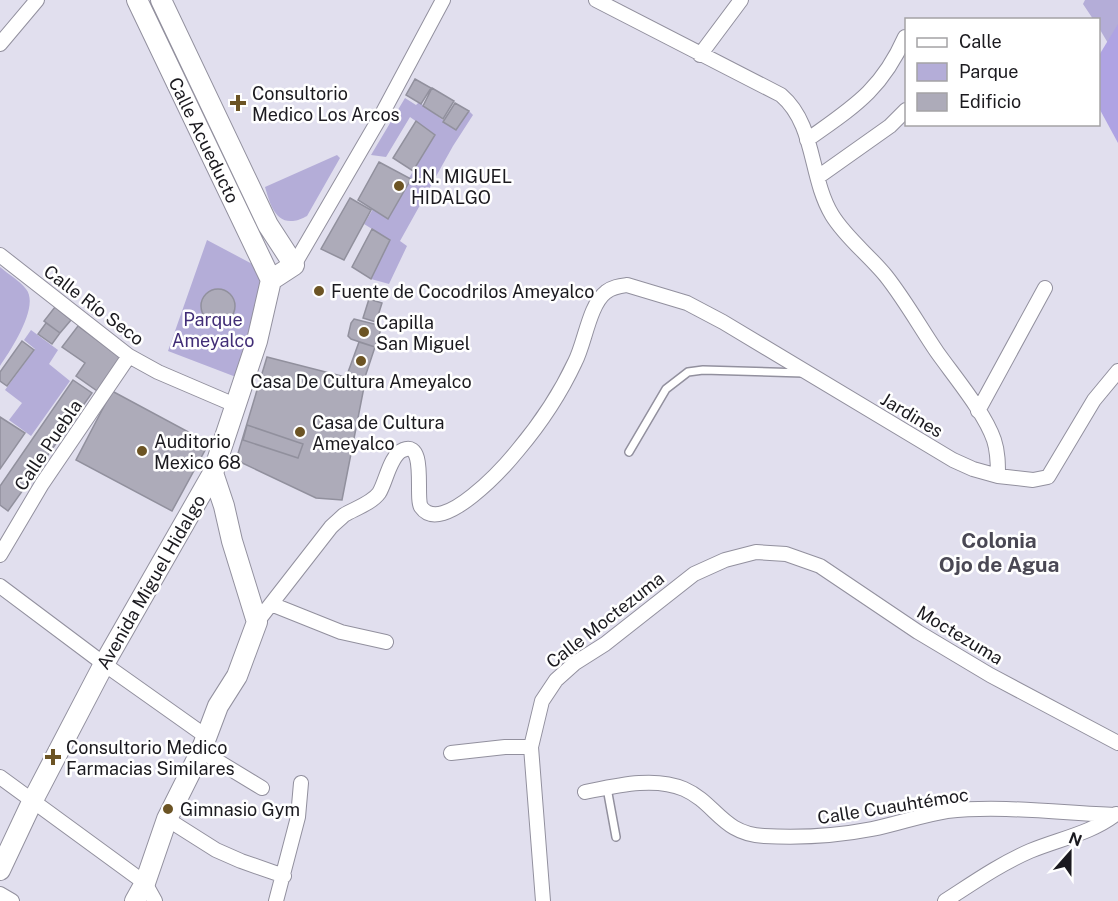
<svg xmlns="http://www.w3.org/2000/svg" width="1118" height="901" font-family="'Public Sans',sans-serif">
<rect width="100%" height="100%" fill="#e1dfee"/>
<path fill="#b4add8" d="M1085 0H1118V60L1099 28 1098 20 1093 19 1083 4Z
M405 98 416 105 419 102 456 130 469 111 473 115 453 146 400 241 407 246 389 284 371 279 390 240 364 224 373 209 388 219 411 179 409 178 435 135 410 117 386 157 371 155Z
M337 155 340 158 307 216C303 218 297 221 293 221 274 223 269 200 265 187Z
M207 240 258 267 265 277 236 377 168 351Z
M0 267C8 274 19 280 26 289 40 306 11 350 0 366Z
M31 330 58 350 49 364 70 381 31 436 9 420 22 403 5 390 35 349 24 340Z"/>
<path fill="#afa3e3" d="M1118 24V143L1099 108 1098 57Z"/>
<path fill="#adabb9" stroke="#91909d" stroke-width="1.5" d="M415 79 431 88 421 104 406 95Z
M432 88 454 101 443 119 423 106Z
M455 103 469 111 456 130 443 122Z
M416 121 435 135 413 171 393 158Z
M379 162 411 179 388 219 358 200Z
M350 198 371 210 344 260 321 249Z
M372 229 390 240 371 279 352 267Z
M201 306a17 17 0 1 1 34 0a17 17 0 1 1-34 0Z
M369 299 382 303 376 322 363 318Z
M55 307 71 320 60 333 44 321Z
M354 319 382 326 375 347 351 339 348 336 351 323Z
M46 323 60 333 52 344 38 334Z
M78 326 124 360 100 393 76 376 85 363 62 347Z
M22 341 34 350 7 386 0 381V372Z
M359 342 375 347 364 380 347 375Z
M267 357 365 382 342 500 316 498 236 460Z
M73 380 92 393 8 511 0 505V486Z
M112 391 209 443 172 511 76 460Z
M0 417 25 433 0 469Z
M247 425 303 444 298 458 243 440Z"/>
<g fill="none" stroke-linecap="round" stroke-linejoin="round">
<defs>
<path id="lane" d="M629 452 666 389 688 372 703 370 803 373
M607 788 616 837"/>
<path id="street" d="M0 44 37 0
M700 55 741 0
M807 140C853 107 881 91 905 37
M818 177 890 126 906 110
M0 255 129 356 158 372 235 405
M294 265 382 114 443 0
M978 411 1045 288
M998 476 1033 480 1048 477 1094 400 1118 371
M0 555 42 484 129 356
M0 586 104 664 207 737
M271 604 341 632 386 642
M257 622 331 527C335 523 340 519 344 515 354 509 372 503 379 493 386 482 390 455 403 450 427 440 415 497 421 507 442 537 505 466 518 450 539 425 561 392 575 362 585 343 589 305 606 292 612 287 620 286 627 285L687 303 723 322 953 460 973 469 998 476C998 464 998 452 994 440 985 413 954 376 937 352 920 327 905 300 886 276 869 255 846 238 832 215 809 177 816 125 781 95L596 0
M201 751 262 788
M451 753 505 747H531
M0 777 145 883 155 901
M585 792C615 786 654 776 684 789 716 803 722 834 764 836 800 838 836 836 872 829 898 824 921 815 947 811 1000 805 1062 813 1115 815
M167 819 216 850 241 861 284 876
M0 894 12 901
M276 901 298 817 301 783
M543 901 531 747 542 701 556 680 575 663 605 644 694 574 725 560 756 552 786 554 820 566 918 632 990 675 1118 743
M945 901C973 883 1000 864 1030 851 1059 839 1092 833 1116 814"/>
<path id="secondary" d="M137 0 271 280
M161 0 268 225 294 265 271 280
M0 870 32 802 104 664 213 473 257 341 271 280
M135 901 145 883 167 819 201 751 218 706 237 676 257 622 232 541 224 506 213 473"/>
</defs>
<use href="#lane" stroke="#92909e" stroke-width="10"/>
<use href="#street" stroke="#92909e" stroke-width="16"/>
<use href="#secondary" stroke="#92909e" stroke-width="22"/>
<use href="#lane" stroke="#fff" stroke-width="7"/>
<use href="#street" stroke="#fff" stroke-width="14"/>
<use href="#secondary" stroke="#fff" stroke-width="20"/>
</g>
<g fill="#6c5424" stroke="#fff" stroke-width="2">
<path d="M235 94h6v6h6v6h-6v6h-6v-6h-6v-6h6z"/>
<circle cx="399" cy="186" r="6"/>
<circle cx="319" cy="291" r="6"/>
<circle cx="364" cy="332" r="6"/>
<circle cx="361" cy="361" r="6"/>
<circle cx="300" cy="432" r="6"/>
<circle cx="142" cy="451" r="6"/>
<path d="M50 748h6v6h6v6h-6v6h-6v-6h-6v-6h6z"/>
<circle cx="168" cy="809" r="6"/>
</g>
<g text-anchor="middle" dominant-baseline="central" stroke-width="5" stroke-linejoin="round" paint-order="stroke">
<g font-size="18" fill="#1b1a1f" stroke="#fff" text-anchor="start">
<text x="252" y="93">Consultorio<tspan x="252" dy="21">Medico Los Arcos</tspan></text>
<text x="411" y="176">J.N. MIGUEL<tspan x="411" dy="21">HIDALGO</tspan></text>
<text x="331" y="291">Fuente de Cocodrilos Ameyalco</text>
<text x="376" y="322">Capilla<tspan x="376" dy="21">San Miguel</tspan></text>
<text x="361" y="381" text-anchor="middle">Casa De Cultura Ameyalco</text>
<text x="312" y="422">Casa de Cultura<tspan x="312" dy="21">Ameyalco</tspan></text>
<text x="154" y="441">Auditorio<tspan x="154" dy="21">Mexico 68</tspan></text>
<text x="66" y="747">Consultorio Medico<tspan x="66" dy="21">Farmacias Similares</tspan></text>
<text x="180" y="809">Gimnasio Gym</text>
</g>
<g font-size="18" fill="#1b1a1f" stroke="#fff">
<text transform="translate(204 140) rotate(64)">Calle Acueducto</text>
<text transform="translate(94 305) rotate(37)">Calle Río Seco</text>
<text transform="translate(912 415) rotate(31)">Jardines</text>
<text transform="translate(48 445) rotate(-56)">Calle Puebla</text>
<text transform="translate(151 582) rotate(-60)">Avenida Miguel Hidalgo</text>
<text transform="translate(605 620) rotate(-38)">Calle Moctezuma</text>
<text transform="translate(960 635) rotate(31)">Moctezuma</text>
<text transform="translate(893 806) rotate(-9)">Calle Cuauhtémoc</text>
</g>
<g font-size="18" fill="#422e77" stroke="#fff">
<text x="213" y="319">Parque<tspan x="213" dy="21">Ameyalco</tspan></text>
</g>
<g font-size="21" font-weight="bold" fill="#4a4854" stroke="#fff">
<text x="999" y="540">Colonia<tspan x="999" dy="24">Ojo de Agua</tspan></text>
</g>
</g>
<rect x="905" y="18" width="195" height="108" fill="#ffffff" stroke="#a4a3a5" stroke-width="1.5"/>
<rect x="917" y="38" width="30" height="9" fill="#ffffff" stroke="#a4a3a5" stroke-width="1.5"/>
<text x="959" y="48" font-size="18" fill="#1b1a1f">Calle</text>
<rect x="917" y="63" width="30" height="18" fill="#b4add8" stroke="#a4a3a5" stroke-width="1.5"/>
<text x="959" y="78" font-size="18" fill="#1b1a1f">Parque</text>
<rect x="917" y="93" width="30" height="18" fill="#adabb9" stroke="#a4a3a5" stroke-width="1.5"/>
<text x="959" y="108" font-size="18" fill="#1b1a1f">Edificio</text>
<g transform="translate(1070 853) rotate(21)" stroke="#ffffff" stroke-width="4.5" paint-order="stroke">
<path d="M0-4.5L10 22L0 15L-10 22Z" fill="#1b1a1f"/>
<text y="-9" font-size="16" font-weight="bold" text-anchor="middle" fill="#1b1a1f">N</text>
</g>
</svg>
